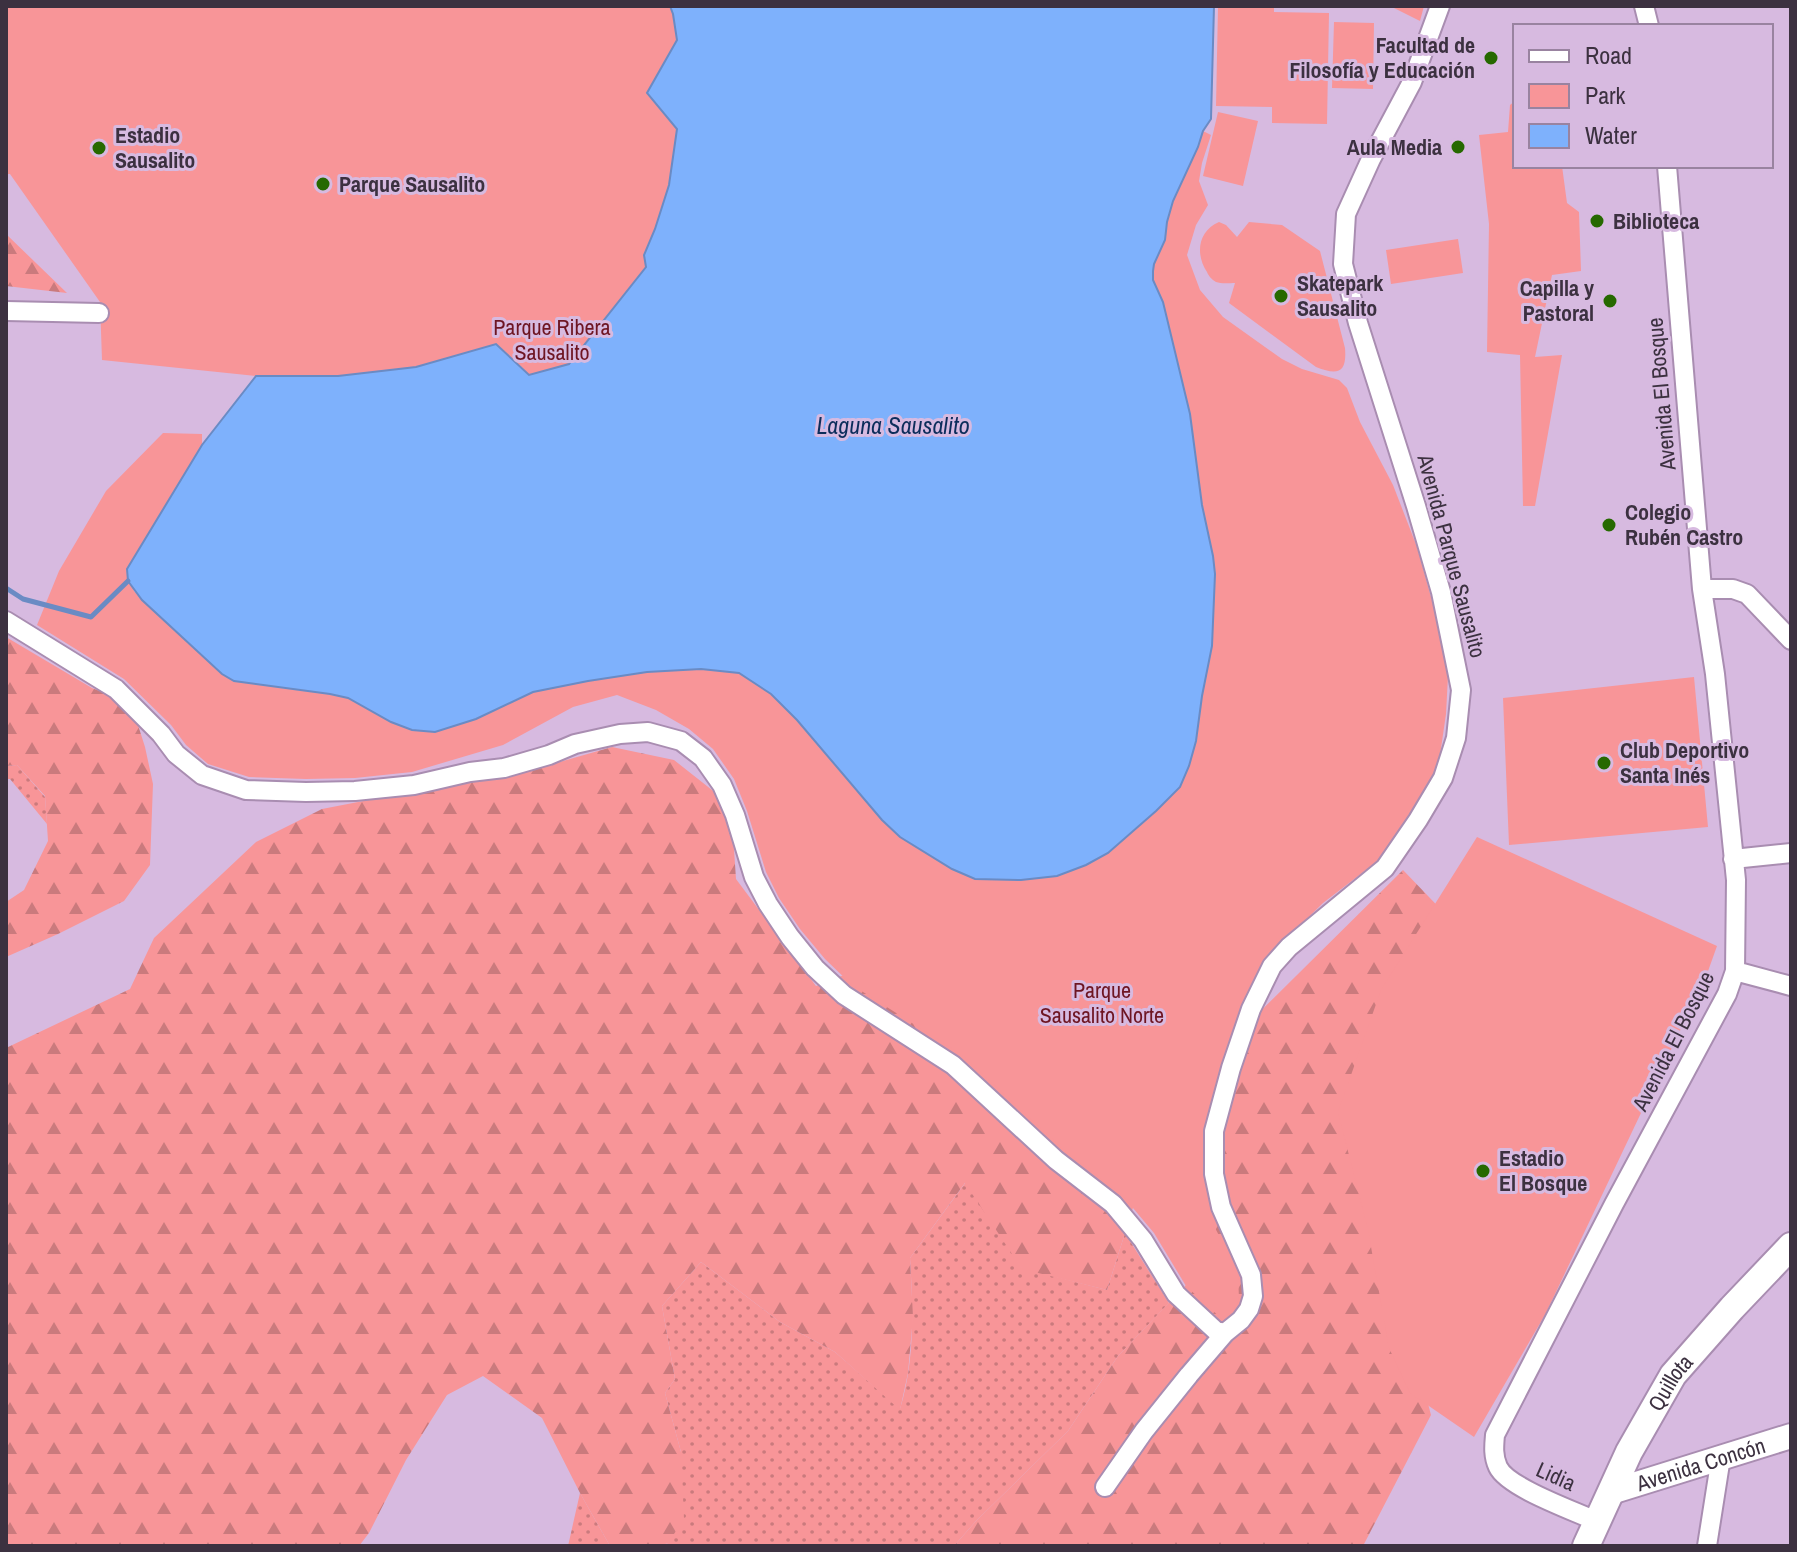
<svg xmlns="http://www.w3.org/2000/svg" width="1797" height="1552" font-family="'Archivo Narrow',sans-serif">
<defs>
<pattern id="grass-dots" width="8" height="8" patternUnits="userSpaceOnUse" patternTransform="scale(2)"><rect width="8" height="8" fill="#f89598"/><path d="M2 2h.1M6 6h.1" fill="none" stroke="#ca7a7d" stroke-width="1.8" stroke-linecap="round"/></pattern>
<pattern id="forest-firs" width="22" height="20" patternUnits="userSpaceOnUse" patternTransform="scale(2)"><rect width="22" height="20" fill="#f89598"/><path d="M5 1l3.5 6h-7zM16 11l3.5 6h-7z" fill="#ca7a7d"/></pattern>
</defs>
<rect width="100%" height="100%" fill="#d7bae0"/>
<path fill="url(#grass-dots)" d="M17 765 45 797 47 824 10 779H6V766Z
M966 1182 1022 1268 1107 1290 1125 1233 1169 1303 1118 1356 1068 1431 976 1521 954 1546H660L668 1543 681 1452 665 1393 675 1379 662 1306 701 1262 780 1322 835 1352 900 1409C915 1360 913 1309 910 1258Z
M580 1493 610 1546H568Z"/>
<path fill="url(#forest-firs)" d="M6 234 67 293 6 286Z
M6 637 92 688 131 703 145 747 153 784 150 865 124 901 58 934 6 957V902L24 890 48 841 45 796 17 765 6 766Z
M612 747 674 760 731 805 736 879 816 986 892 956 1191 1080 1403 870 1454 923 1410 1335 1431 1415 1363 1546H954L976 1521 1068 1431 1118 1356 1208 1262 1143 1176 1107 1290 1022 1269 965 1183 910 1258 913 1317 908 1373 900 1410 835 1352 780 1322 701 1262 662 1306 675 1379 665 1393 681 1452 684 1519 668 1543 660 1546H610L580 1493 542 1418 483 1376 447 1395 406 1460 369 1533 359 1546H6V1048L130 989 154 938 256 842 322 809 549 765Z"/>
<path fill="#f89598" d="M6 6H670L673 14 677 40 647 93 677 129 669 185 655 229 644 255 646 267 569 364 529 375 496 344 416 367 338 376H256L102 360 100 302 10 174H6Z
M1218 6H1274V12L1329 13 1327 124 1272 123V107L1216 106Z
M1390 6H1424L1420 21Z
M1334 22 1374 23 1373 89 1332 88Z
M1515 101V166H1562L1567 203 1579 212 1581 271 1552 275 1535 357 1562 355 1535 506H1523L1520 355 1487 352 1489 224 1479 135 1508 132 1510 105Z
M1218 112 1258 121 1243 186 1203 176Z
M1203 131 1211 135 1202 163 1199 181 1208 205 1196 225 1187 255 1200 290 1223 317 1282 359 1302 369 1339 380 1347 388 1360 422 1393 485 1417 547 1436 615 1448 676 1446 714 1439 762 1415 817 1379 860 1323 903 1262 963 1216 1087 1202 1156 1213 1224 1238 1272 1239 1299 1233 1312 1224 1321 1186 1286 1154 1233 1122 1195 1064 1150 961 1054 852 985 825 959 800 929 779 898 766 872 747 811 734 779 713 749 689 729 656 710 617 695 573 707 503 745 412 772 355 778 306 779 249 777 208 764 186 745 171 725 124 679 37 625 59 571 106 491 163 433 202 434V445L128 569 134 591 142 600 222 674 281 688 330 694 348 698 391 722 411 730 435 732 476 719 533 692 588 681 647 672 701 669 740 673 771 694 797 720 882 820 900 837 952 869 975 879 1021 880 1057 876 1108 853 1156 811 1180 787 1196 741 1202 696 1211 646 1215 574 1213 556 1202 505 1190 414 1163 302 1153 280V271L1154 264 1165 241 1167 222 1173 201 1198 147Z
M1219 222 1226 225 1237 237 1249 222 1282 225 1320 251 1345 348C1347 372 1339 376 1316 367L1229 303 1235 283C1230 283 1221 284 1216 282 1212 280 1208 275 1207 272 1195 254 1198 231 1219 222Z
M1458 239 1463 273 1391 284 1386 250Z
M1694 677 1708 827 1509 845 1503 698Z
M1477 837 1717 946 1707 974 1546 1313 1474 1437 1410 1393 1389 1348 1368 1230 1338 1112 1381 990Z"/>
<path fill="#7eb1fc" stroke="#6a8bc4" stroke-width="2" d="M670 6H1214L1211 119 1203 131 1198 147 1173 201 1167 222 1165 240 1154 264 1153 271V280L1163 302 1190 414 1202 505 1213 556 1215 574 1212 646 1202 696 1196 741 1189 766 1180 787 1156 811 1108 853 1086 865 1057 876 1021 880 975 879 952 869 900 837 882 820 797 720 771 694 739 673 701 669 647 672 588 681 533 692 476 719 435 732 412 730 391 722 348 698 330 694 234 681 222 674 142 600 128 581 127 569 202 445 256 376H338L416 367 496 344 529 375 569 364 646 267 644 255 655 229 669 185 677 129 647 93 677 40 673 14Z"/>
<g fill="none" stroke-linecap="round" stroke-linejoin="round">
<path stroke="#6a8bc4" stroke-width="5" d="M6 588 23 599 91 617 128 581"/>
<defs>
<path id="minor" d="M1644 6 1649 26
M6 311 99 313
M1702 589H1733L1747 594 1791 640
M6 621 116 689 161 734 176 754 202 775 246 790 306 792 355 791 414 785 470 772 504 768 549 755 575 744 620 734 648 732 681 741 703 758 722 785 735 815 754 877 768 904 790 937 815 968 844 995 953 1065 1056 1160 1113 1204 1143 1240 1176 1294 1216 1331 1225 1333
M1733 859 1791 853
M1735 971 1791 986
M1105 1487 1144 1431 1189 1375 1225 1333 1241 1320 1249 1309 1253 1296 1251 1275 1221 1207 1214 1174V1131L1231 1068 1251 1009 1272 966 1289 947 1385 868 1418 820 1443 778 1456 738 1461 690 1441 592 1416 506 1358 323 1343 264 1346 214 1371 159 1412 82 1440 6
M1598 1522C1575 1511 1508 1488 1498 1467 1493 1456 1494 1446 1495 1435L1614 1204 1727 994 1735 971 1736 880 1715 674 1702 589 1667 166
M1707 1546 1721 1457"/>
<g id="tertiary">
<path id="s1" d="M1611 1492 1791 1436"/>
</g>
<g id="secondary">
<path id="s2" d="M1586 1546 1629 1452 1673 1375 1732 1308 1791 1246"/>
</g>
</defs>
<use href="#minor" stroke="#a98db1" stroke-width="22"/>
<use href="#tertiary" stroke="#a98db1" stroke-width="28"/>
<use href="#secondary" stroke="#a98db1" stroke-width="30"/>
<use href="#minor" stroke="#fff" stroke-width="18"/>
<use href="#tertiary" stroke="#fff" stroke-width="24"/>
<use href="#secondary" stroke="#fff" stroke-width="26"/>
</g>
<g fill="#266900" stroke="#d7bae0" stroke-width="3">
<circle cx="1491" cy="58" r="8"/>
<circle cx="1458" cy="147" r="8"/>
<circle cx="99" cy="148" r="8"/>
<circle cx="323" cy="184" r="8"/>
<circle cx="1597" cy="221" r="8"/>
<circle cx="1281" cy="296" r="8"/>
<circle cx="1610" cy="301" r="8"/>
<circle cx="1609" cy="525" r="8"/>
<circle cx="1604" cy="763" r="8"/>
<circle cx="1483" cy="1171" r="8"/>
</g>
<g text-anchor="middle" dominant-baseline="central" stroke-width="6" stroke-linejoin="round" paint-order="stroke">
<g font-size="22" font-weight="bold" fill="#3c3140" stroke="#d7bae0" text-anchor="start">
<text x="1475" y="45" text-anchor="end">Facultad de<tspan x="1475" dy="25">Filosofía y Educación</tspan></text>
<text x="115" y="135">Estadio<tspan x="115" dy="25">Sausalito</tspan></text>
<text x="1442" y="147" text-anchor="end">Aula Media</text>
<text x="339" y="184">Parque Sausalito</text>
<text x="1613" y="221">Biblioteca</text>
<text x="1297" y="283">Skatepark<tspan x="1297" dy="25">Sausalito</tspan></text>
<text x="1594" y="288" text-anchor="end">Capilla y<tspan x="1594" dy="25">Pastoral</tspan></text>
<text x="1625" y="512">Colegio<tspan x="1625" dy="25">Rubén Castro</tspan></text>
<text x="1620" y="750">Club Deportivo<tspan x="1620" dy="25">Santa Inés</tspan></text>
<text x="1499" y="1158">Estadio<tspan x="1499" dy="25">El Bosque</tspan></text>
</g>
<g font-size="22" fill="#6e1522" stroke="#d7bae0">
<text x="552" y="327">Parque Ribera<tspan x="552" dy="25">Sausalito</tspan></text>
<text x="1102" y="990">Parque<tspan x="1102" dy="25">Sausalito Norte</tspan></text>
</g>
<g font-size="22" fill="#3c3140" stroke="#d7bae0">
<text transform="translate(1661 394) rotate(-95)">Avenida El Bosque</text>
<text transform="translate(1452 556) rotate(75)">Avenida Parque Sausalito</text>
<text transform="translate(1673 1041) rotate(-63)">Avenida El Bosque</text>
<text stroke="none"><textPath href="#s2" startOffset="184">Quillota</textPath></text>
<text stroke="none"><textPath href="#s1" startOffset="94">Avenida Concón</textPath></text>
<text transform="translate(1556 1476) rotate(24)">Lidia</text>
</g>
<g font-size="24" font-style="italic" fill="#0c2d5b" stroke="#d7bae0">
<text x="893" y="425">Laguna Sausalito</text>
</g>
</g>
<rect width="1797" height="1552" fill="none" stroke="#3c3140" stroke-width="16"/>
<rect x="1513" y="24" width="260" height="144" fill="#d7bae0" stroke="#9983a0" stroke-width="2"/>
<rect x="1529" y="50" width="40" height="12" fill="#ffffff" stroke="#9983a0" stroke-width="2"/>
<text x="1585" y="64" font-size="24" fill="#3c3140">Road</text>
<rect x="1529" y="84" width="40" height="24" fill="#f89598" stroke="#9983a0" stroke-width="2"/>
<text x="1585" y="104" font-size="24" fill="#3c3140">Park</text>
<rect x="1529" y="124" width="40" height="24" fill="#7eb1fc" stroke="#9983a0" stroke-width="2"/>
<text x="1585" y="144" font-size="24" fill="#3c3140">Water</text>
</svg>
